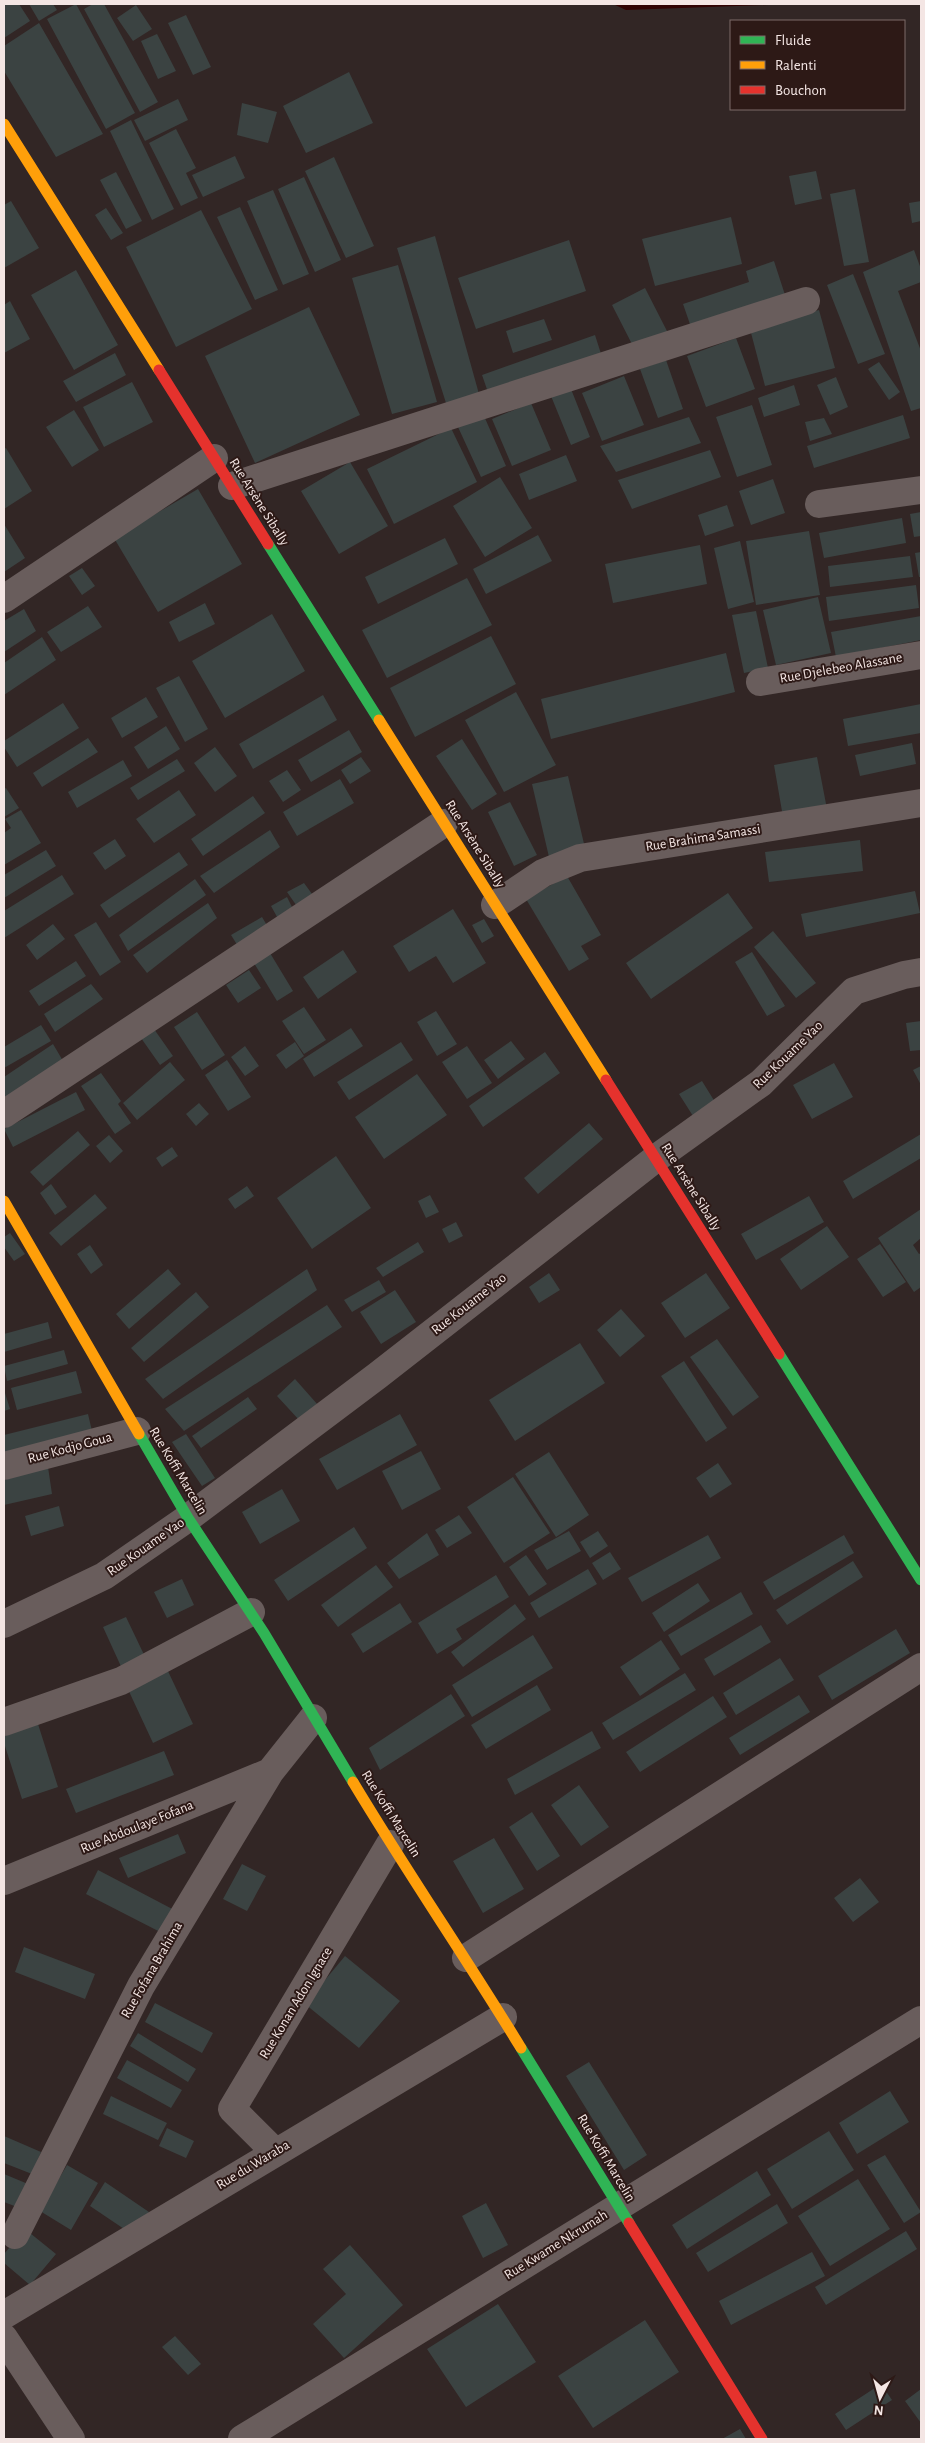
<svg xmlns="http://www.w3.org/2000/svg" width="925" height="2443" font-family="'Alegreya Sans',sans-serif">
<rect width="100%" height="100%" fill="#322625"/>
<path fill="#320303" d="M613 4H794L626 10Z"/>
<path fill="#3b4342" d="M4 4H19L30 21 4 38Z
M29 4H53L57 10 39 21Z
M76 4 135 113 106 129 47 19Z
M93 4H104L158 102 140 112 84 9Z
M136 5 152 29 133 41 117 18Z
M186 15 211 67 193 75 168 23Z
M39 23 103 134 56 157 4 71V46Z
M157 34 176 71 158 79 141 41Z
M349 72 373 123 306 153 283 106Z
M178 99 188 120 145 141 134 120Z
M242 103 277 112 268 143 237 135Z
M131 120 174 209 152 220 110 131Z
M176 129 196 168 186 173 198 198 181 206 149 143Z
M235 156 245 178 203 197 192 175Z
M334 157 374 246 346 258 305 171Z
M816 171 822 199 795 205 789 176Z
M116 172 142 221 126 229 100 180Z
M304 177 341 260 315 272 278 189Z
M855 189 869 262 844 266 830 194Z
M273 190 309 274 283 285 247 201Z
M11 201 39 248 4 268V205Z
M921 201V221L912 223 909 203Z
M240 207 278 290 255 300 217 217Z
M106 208 123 233 111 240 95 215Z
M201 210 252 309 176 347 126 247Z
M731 217 742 264 655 286 642 239Z
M435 236 479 394 446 403 397 248Z
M569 240 586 291 476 329 458 278Z
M914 250 921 269V282L898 291 921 351V408L911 411 863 272Z
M774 261 786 298 692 330 683 304 749 282 746 271Z
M398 265 437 402 392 414 352 278Z
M76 270 118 345 74 370 31 295Z
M853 274 885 354 858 364 827 285Z
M645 288 668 333 635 350 612 305Z
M10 301 30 339 4 353V305Z
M309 307 360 415 255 463 205 356Z
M819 310 835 368 765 386 750 329Z
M544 319 552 340 513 353 506 331Z
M595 335 603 360 490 398 482 375Z
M736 338 755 389 706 407 687 356Z
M115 353 126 375 76 402 63 381Z
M666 360 683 409 658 418 640 369Z
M879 362 900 392 889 400 868 369Z
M624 376 644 425 602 441 582 393Z
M836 377 848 407 830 415 817 385Z
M132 382 153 422 104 447 83 407Z
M794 385 800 405 764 417 758 398Z
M571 389 590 437 571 445 551 396Z
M531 403 551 450 512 466 492 419Z
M752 405 772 465 737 477 716 417Z
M74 410 99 450 72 467 46 427Z
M903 415 910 438 814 468 807 446Z
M484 416 506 466 481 477 458 427Z
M689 417 701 443 616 472 600 446Z
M824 418 832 434 810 441 805 422Z
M451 428 477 482 394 524 367 469Z
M6 448 32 491 4 509V449Z
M710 450 721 477 632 509 618 480Z
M566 455 577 481 529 500 519 474Z
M350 462 388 526 339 554 301 491Z
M500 477 532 528 485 557 453 506Z
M773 479 785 513 751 525 739 491Z
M198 489 242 564 158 612 114 538Z
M727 505 734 526 705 536 698 515Z
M921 512V536L914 537 910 514Z
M902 518 906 543 824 558 819 533Z
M4 524 25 558 4 572Z
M809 531 820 595 756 605 746 541Z
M538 535 552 561 486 594 473 569Z
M445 538 458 564 378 604 365 577Z
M740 541 754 602 728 609 714 548Z
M700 545 707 584 613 603 605 564Z
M921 552V577H919L915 553Z
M910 556 913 577 830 587 828 566Z
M82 568 95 586 82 595 69 576Z
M467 578 492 625 387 678 362 630Z
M916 585 919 608 829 621 826 597Z
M818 597 831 653 776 665 763 610Z
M205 603 215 624 179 642 169 622Z
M88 606 102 627 61 652 47 632Z
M24 609 36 631 4 652V621Z
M756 611 768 668 744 673 732 615Z
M272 614 305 671 225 718 192 661Z
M921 616V640L836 657 831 632Z
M491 636 516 684 415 737 390 688Z
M42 637 56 660 4 695V663Z
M726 653 735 692 551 739 541 699Z
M179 676 208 729 185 742 156 688Z
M516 692 556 765 504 792 465 720Z
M323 695 337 720 253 769 239 744Z
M146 697 158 717 122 738 111 718Z
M63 703 79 728 17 767 4 747V741Z
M921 704V733L848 746 843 719Z
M166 726 180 749 148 769 134 747Z
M349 730 362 752 311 782 298 760Z
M88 738 98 752 42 787 33 773Z
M462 739 497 794 472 810 436 756Z
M912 743 916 764 860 776 855 755Z
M215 747 237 776 215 792 194 763Z
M361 757 371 771 350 784 341 770Z
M817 757 827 809 783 817 774 765Z
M177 759 185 771 138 800 130 788Z
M123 760 132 776 77 808 68 792Z
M287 770 301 790 283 802 269 781Z
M568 776 585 848 549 857 532 784Z
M340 779 354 803 297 836 283 812Z
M6 788 19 808 4 817V789Z
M179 790 196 815 154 843 136 819Z
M253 796 265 813 203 856 191 839Z
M510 802 537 855 514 866 488 812Z
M21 810 41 843 4 865V833L11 828 5 819Z
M270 830 280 847 214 893 200 876Z
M115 839 126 856 105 870 93 853Z
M860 840 863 871 769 882 765 852Z
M46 850 56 866 4 898V875Z
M179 852 188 865 109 918 100 905Z
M62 875 74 894 4 938V911Z
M567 876 601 935 581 946 589 959 569 971 526 899Z
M195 879 206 895 128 951 119 935Z
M304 883 315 898 301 912 287 892Z
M915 891 920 913 806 937 801 914Z
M728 893 753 928 651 999 626 963Z
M287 897 296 915 281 924 271 906Z
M208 903 217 918 147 973 133 955Z
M453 909 486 963 453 983 436 956 409 972 393 946Z
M262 917 271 932 241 951 231 935Z
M484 919 494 936 482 943 472 925Z
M96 922 121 962 100 976 74 935Z
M53 924 65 939 37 960 26 945Z
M773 931 816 983 796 998 754 947Z
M343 950 357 972 318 999 303 977Z
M752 952 785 1006 767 1016 735 962Z
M270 953 293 991 277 1001 254 963Z
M76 961 86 976 39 1006 29 991Z
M249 970 261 988 238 1003 226 985Z
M91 984 103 999 55 1032 44 1014Z
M304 1007 326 1040 304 1054 282 1021Z
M436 1011 457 1044 437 1056 417 1022Z
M197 1012 225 1055 202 1070 174 1027Z
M921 1021V1050L910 1051 906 1023Z
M41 1025 51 1041 4 1068V1047Z
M351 1028 363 1046 314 1077 303 1059Z
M154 1029 173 1056 160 1065 141 1038Z
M511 1041 525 1059 498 1079 484 1060Z
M295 1042 304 1056 286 1069 276 1055Z
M401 1042 413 1060 349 1100 337 1082Z
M53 1044 66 1066 4 1108V1077Z
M245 1046 259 1066 245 1076 231 1057Z
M467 1046 492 1083 467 1099 442 1062Z
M545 1052 560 1073 483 1127 469 1106Z
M227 1060 251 1097 228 1111 205 1075Z
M170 1062 185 1080 137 1120 123 1103Z
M834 1063 853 1097 812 1119 793 1085Z
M921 1066V1085L913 1070Z
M101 1073 121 1101 118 1104 131 1123 115 1134 81 1086Z
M417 1074 447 1115 384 1159 355 1117Z
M702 1081 715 1102 693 1116 679 1094Z
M76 1092 85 1110 13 1147 4 1129Z
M199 1103 209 1114 196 1126 186 1114Z
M589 1123 603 1139 538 1194 524 1178Z
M78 1131 90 1145 43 1186 30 1172Z
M921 1134V1158L853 1199 843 1181Z
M109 1135 123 1151 110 1163 96 1146Z
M172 1147 178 1156 162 1167 156 1158Z
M336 1156 371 1208 312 1249 277 1198Z
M51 1184 67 1207 55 1215 40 1193Z
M247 1186 254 1196 235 1209 228 1199Z
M95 1194 107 1208 61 1246 49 1233Z
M430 1195 439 1212 426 1218 418 1201Z
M809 1196 824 1222 756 1260 741 1234Z
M921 1209V1238L913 1245 919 1254 921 1253V1287L914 1292 878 1238Z
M456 1222 463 1236 449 1243 442 1229Z
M827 1226 849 1257 801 1290 780 1259Z
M10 1233 25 1254 14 1261 4 1247V1237Z
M418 1242 424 1252 383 1277 376 1268Z
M880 1244 906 1282 883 1297 857 1259Z
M90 1245 103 1265 91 1274 77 1254Z
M168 1269 181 1284 129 1329 116 1314Z
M307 1269 317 1290 163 1399 145 1379Z
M549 1273 560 1290 539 1303 529 1287Z
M706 1273 730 1308 685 1338 661 1303Z
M379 1280 386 1292 352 1312 344 1300Z
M395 1290 416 1322 381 1344 360 1312Z
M196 1292 209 1307 144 1362 131 1348Z
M327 1305 342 1327 184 1431 165 1409Z
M621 1309 645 1336 620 1357 597 1330Z
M48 1322 52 1338 4 1352V1334Z
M717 1339 759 1397 733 1416 690 1357Z
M580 1343 605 1383 515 1441 489 1400Z
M64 1350 68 1364 7 1381 4 1366Z
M684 1361 727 1428 706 1442 661 1376Z
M76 1371 82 1393 17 1410 11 1388Z
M295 1379 318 1405 300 1421 277 1396Z
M5 1393 10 1409 4 1411V1394Z
M248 1397 257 1409 201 1448 192 1436Z
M88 1414 92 1431 4 1455V1435Z
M400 1414 417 1445 337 1490 319 1459Z
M186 1434 215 1478 202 1486 172 1442Z
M421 1451 441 1489 402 1510 382 1471Z
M549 1452 589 1515 556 1537 515 1474Z
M718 1463 732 1484 710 1498 696 1478Z
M48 1467 52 1494 4 1505V1480Z
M513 1477 550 1533 504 1563 467 1507Z
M282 1489 300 1521 260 1544 242 1512Z
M59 1506 64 1526 31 1536 25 1516Z
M459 1515 472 1533 447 1548 435 1530Z
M354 1527 367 1548 288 1601 274 1580Z
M569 1531 581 1551 547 1570 534 1550Z
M598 1531 608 1546 590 1558 580 1542Z
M427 1533 439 1555 399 1579 387 1563Z
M708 1535 721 1558 642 1602 628 1578Z
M844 1535 854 1553 774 1600 763 1582Z
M610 1552 621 1569 603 1580 592 1563Z
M526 1555 547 1584 529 1596 509 1567Z
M853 1561 863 1577 787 1625 776 1610Z
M376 1565 393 1587 338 1627 321 1605Z
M588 1569 597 1584 539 1618 530 1603Z
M496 1575 509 1597 456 1629 462 1639 437 1654 418 1623Z
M182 1579 194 1605 167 1618 154 1592Z
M698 1583 710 1601 664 1632 652 1613Z
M741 1592 753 1614 681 1656 668 1635Z
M400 1603 412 1622 363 1653 351 1634Z
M515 1604 526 1619 463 1667 451 1652Z
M126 1617 148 1663 124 1673 103 1627Z
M761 1625 771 1642 714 1676 704 1659Z
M896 1629 910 1653 832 1700 818 1676Z
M533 1635 553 1668 472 1717 452 1685Z
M661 1640 680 1669 640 1696 620 1667Z
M780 1658 794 1680 736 1715 723 1693Z
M166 1667 193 1724 153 1743 126 1685Z
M685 1673 696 1690 613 1740 602 1723Z
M537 1685 551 1710 486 1749 471 1725Z
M451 1694 465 1716 380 1770 369 1748Z
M799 1695 810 1712 740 1755 729 1738Z
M713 1696 727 1717 640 1772 626 1752Z
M38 1724 58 1787 22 1799 4 1743V1735Z
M592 1731 601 1748 515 1795 507 1779Z
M164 1751 174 1775 76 1813 66 1789Z
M579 1785 609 1827 581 1846 551 1805Z
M532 1812 560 1856 537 1871 509 1827Z
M178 1834 186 1853 128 1878 119 1858Z
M494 1838 524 1889 483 1913 453 1861Z
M242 1864 266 1876 247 1911 223 1899Z
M98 1870 178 1912 166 1935 86 1894Z
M860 1878 879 1902 853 1922 834 1898Z
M24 1947 95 1974 85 1999 15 1972Z
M345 1956 400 2001 359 2048 305 2004Z
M155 2003 213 2033 202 2053 145 2022Z
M138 2033 196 2069 188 2082 130 2046Z
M127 2060 182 2090 171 2108 117 2078Z
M589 2062 647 2155 624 2170 566 2076Z
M890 2091 909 2122 857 2154 839 2123Z
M111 2096 167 2123 158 2140 103 2114Z
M167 2128 194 2141 186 2158 159 2146Z
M829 2131 854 2170 792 2209 767 2169Z
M4 2136 41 2152 32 2174 4 2163Z
M885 2155 921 2212 904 2223 867 2165Z
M67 2165 98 2183 71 2230 40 2211Z
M757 2171 771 2195 687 2249 672 2225Z
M4 2174 28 2184 17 2207 4 2202Z
M858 2179 890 2229 830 2266 798 2216Z
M105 2182 149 2212 133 2235 90 2206Z
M486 2203 508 2245 483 2258 462 2216Z
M777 2204 788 2223 708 2272 696 2253Z
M25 2229 56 2254 30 2285 4 2263V2254Z
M906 2231 917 2249 826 2305 815 2287Z
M350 2245 403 2305 344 2358 313 2324 346 2294 323 2269Z
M812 2252 825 2276 731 2325 719 2301Z
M498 2304 536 2362 466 2407 427 2349Z
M645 2320 679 2372 593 2428 558 2376Z
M175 2336 201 2364 188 2375 162 2347Z
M881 2384 892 2400 846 2430 835 2414Z
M921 2389V2423L905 2401Z
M740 2429 746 2439H722Z"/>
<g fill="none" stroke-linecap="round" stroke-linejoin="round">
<path stroke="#695d5c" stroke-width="28" d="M232 486 806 301
M819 504 921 490
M4 599 214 458
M760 682 921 655
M495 905 543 873 580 858 921 803
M4 1114 444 823
M4 1466 137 1431
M4 1624 104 1576 188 1518 377 1376 655 1159 761 1083 854 991 904 975 921 972
M4 1722 121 1681 251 1612
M4 1881 270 1772
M466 1958 921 1667
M275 2152 232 2109 390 1844
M15 2235 141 1986 270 1772 313 1718
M4 2315 503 2017
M4 2338 71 2439
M242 2439 921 2020"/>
<path stroke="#30b455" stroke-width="11" d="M268 544 379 720
M779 1354 921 1580
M139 1434 188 1518 264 1633 353 1782
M521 2048 629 2223"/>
<path stroke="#ff9f0a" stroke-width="11" d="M4 124 159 370
M379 720 606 1080
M4 1201 139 1434
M353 1782C407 1872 466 1958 521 2048"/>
<path stroke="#e5322d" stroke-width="11" d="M159 370 268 544
M606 1080 779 1354
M629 2223 762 2439"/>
</g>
<g text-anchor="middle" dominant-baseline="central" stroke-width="4" stroke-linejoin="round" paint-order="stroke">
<g font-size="14" fill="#f4e6e4" stroke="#2d1916">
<text transform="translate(259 502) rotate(58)">Rue Arsène Sibally</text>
<text transform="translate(841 668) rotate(-10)">Rue Djelebeo Alassane</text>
<text transform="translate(703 838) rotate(-9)">Rue Brahima Samassi</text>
<text transform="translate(475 844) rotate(58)">Rue Arsène Sibally</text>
<text transform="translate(788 1055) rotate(-44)">Rue Kouame Yao</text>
<text transform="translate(691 1187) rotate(58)">Rue Arsène Sibally</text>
<text transform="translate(469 1304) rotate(-38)">Rue Kouame Yao</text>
<text transform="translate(70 1448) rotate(-15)">Rue Kodjo Goua</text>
<text transform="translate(178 1471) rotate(59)">Rue Koffi Marcelin</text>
<text transform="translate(146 1547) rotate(-35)">Rue Kouame Yao</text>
<text transform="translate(391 1814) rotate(58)">Rue Koffi Marcelin</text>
<text transform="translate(137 1827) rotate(-22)">Rue Abdoulaye Fofana</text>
<text transform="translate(152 1970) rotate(-60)">Rue Fofana Brahima</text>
<text transform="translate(296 2003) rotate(-59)">Rue Konan Adon Ignace</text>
<text transform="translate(606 2158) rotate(59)">Rue Koffi Marcelin</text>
<text transform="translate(253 2165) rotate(-31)">Rue du Waraba</text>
<text transform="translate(556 2245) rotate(-32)">Rue Kwame Nkrumah</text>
</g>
</g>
<rect width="925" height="2443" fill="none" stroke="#f4e6e4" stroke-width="10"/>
<rect x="730" y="20" width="175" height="90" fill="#2d1916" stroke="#7d6b68"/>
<rect x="740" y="36" width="25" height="8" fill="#30b455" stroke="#7d6b68"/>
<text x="775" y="45" font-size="15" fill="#f4e6e4">Fluide</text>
<rect x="740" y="61" width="25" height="8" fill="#ff9f0a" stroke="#7d6b68"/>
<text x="775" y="70" font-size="15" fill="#f4e6e4">Ralenti</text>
<rect x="740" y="86" width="25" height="8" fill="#e5322d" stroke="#7d6b68"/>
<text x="775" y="95" font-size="15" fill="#f4e6e4">Bouchon</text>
<g transform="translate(880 2398) rotate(186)" stroke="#2d1916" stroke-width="4" paint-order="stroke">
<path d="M0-4L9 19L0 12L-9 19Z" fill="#f4e6e4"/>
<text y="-8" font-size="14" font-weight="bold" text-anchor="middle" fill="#f4e6e4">N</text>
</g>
</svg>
